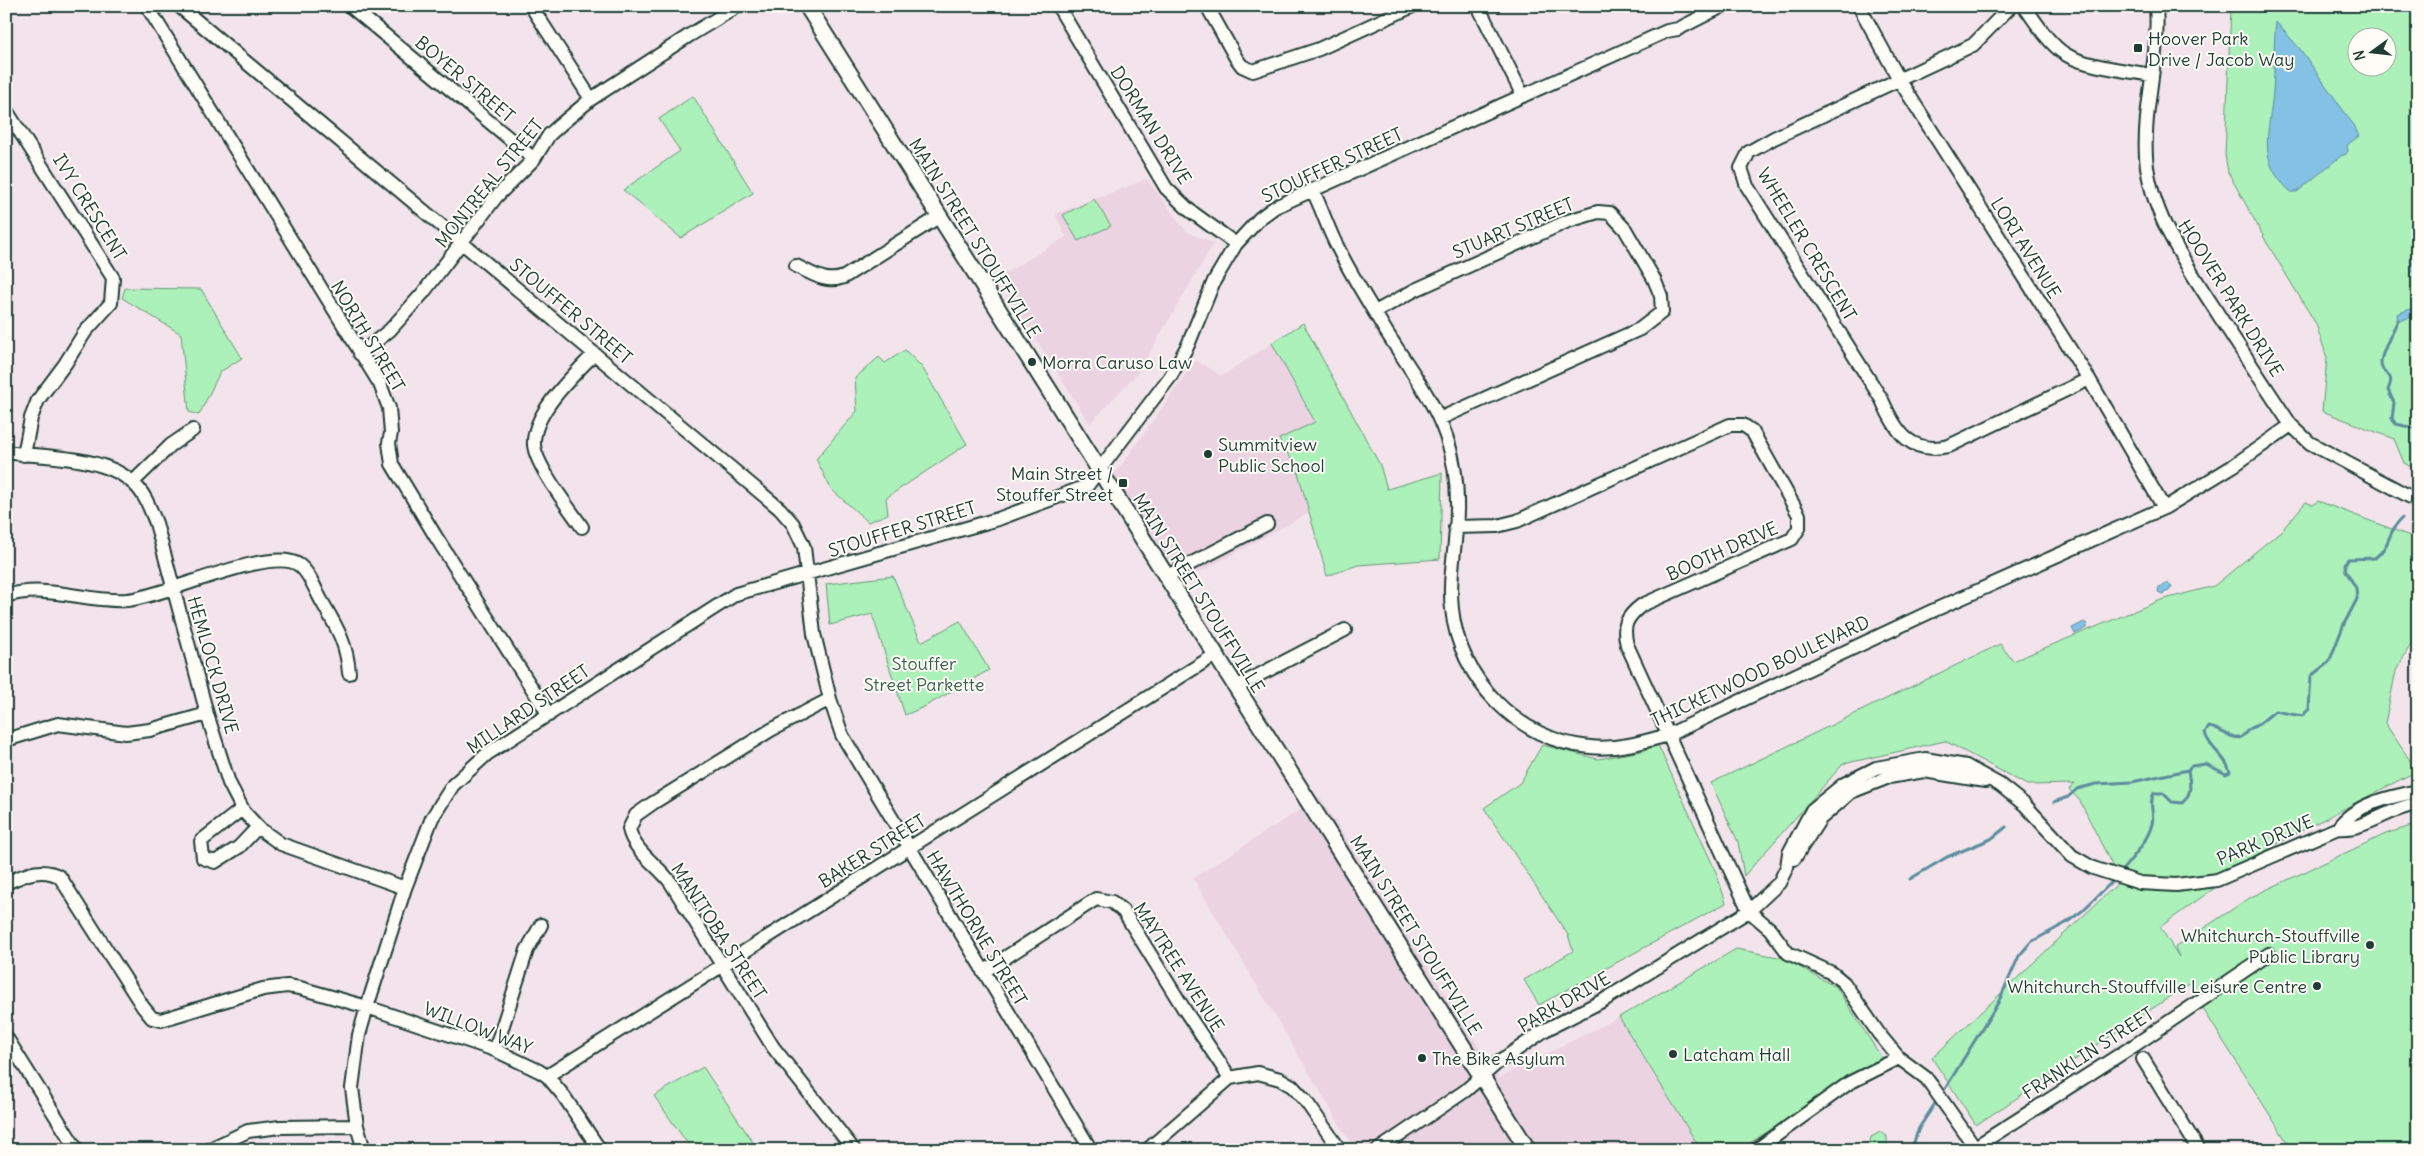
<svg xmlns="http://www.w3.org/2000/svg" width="2424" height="1156" font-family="Delius,sans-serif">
<rect width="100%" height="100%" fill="#f3e4eb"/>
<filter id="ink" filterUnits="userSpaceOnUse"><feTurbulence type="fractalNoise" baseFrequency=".02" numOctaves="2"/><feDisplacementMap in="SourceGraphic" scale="10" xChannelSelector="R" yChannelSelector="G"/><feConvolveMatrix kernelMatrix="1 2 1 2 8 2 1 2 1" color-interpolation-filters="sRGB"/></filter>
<g filter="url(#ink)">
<path fill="#ecd3e2" d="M1147 179 1187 232 1214 243 1139 371 1090 424 997 278 1066 237 1055 214Z
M1272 343 1315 423 1279 440 1297 469 1309 513 1182 582 1113 477 1196 360 1222 376Z
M1320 797 1499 1078 1619 1017 1701 1150H1355L1193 878Z"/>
<path fill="#acf0ba" stroke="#669677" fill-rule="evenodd" d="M2231 6H2418V471L2404 463 2394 439 2322 411 2327 358 2316 324 2267 243 2228 172 2225 155ZM2356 38H2386V68H2356Z
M693 96 753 193 681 238 623 190 680 151 659 119Z
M1094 199 1111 226 1078 241 1063 215Z
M125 288 201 289 242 358 220 372 199 415 189 412 181 334 122 298Z
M1303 323 1380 465 1387 489 1442 473 1440 559 1358 565 1327 576 1297 469 1279 439 1315 422 1272 343Z
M905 350 922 367 967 444 886 498 888 514 868 522 831 489 816 459 857 411 855 378 879 357 885 363Z
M2318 501 2418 539V631L2396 671 2385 723 2417 771 2276 844 2160 927 2179 957 2175 947 2251 897 2388 833 2418 824V1150H2292L2205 1012 2191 983 1976 1125 1932 1058 2128 874 2115 871 2080 801 2069 789 2075 784 2027 785 1945 741 1843 764 1744 876 1738 842 1711 783 2000 644 2013 661 2161 600 2214 586 2282 530 2306 502 2313 505Z
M893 576 921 642 960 621 989 670 924 707 905 715 872 614 830 625 826 584Z
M1542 745 1598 759 1642 751 1658 745 1716 872 1726 903 1539 1005 1524 980 1573 951 1568 935 1484 808 1520 783Z
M1736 949 1783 958 1836 987 1882 1058 1739 1150H1701L1619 1017Z
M703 1067 758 1150H692L654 1096Z
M1880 1132 1887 1136V1147L1885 1150H1868L1871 1137Z"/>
<path fill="#85c1e4" stroke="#5c8c9e" d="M2276 22 2300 49 2353 124 2359 136 2347 145 2348 151 2345 155H2342L2297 192H2291C2255 160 2270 132 2273 92 2275 68 2273 45 2276 22Z
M2418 250V274L2412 271 2411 255Z
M2418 306V315L2402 320H2398L2397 314Z
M2168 583 2172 586 2169 591 2162 594 2158 592 2159 587Z
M2084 622 2087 624V628L2075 634 2072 628Z"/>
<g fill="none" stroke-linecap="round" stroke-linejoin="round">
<path stroke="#5c8c9e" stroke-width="3" d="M2398 320C2393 331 2382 351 2381 362 2380 376 2397 371 2388 390L2394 403 2392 419 2396 424 2418 429
M2418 458V462
M2188 770 2191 766 2206 764 2226 774 2230 772C2227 757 2209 749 2205 733L2209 727C2221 729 2225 737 2241 738L2248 730 2259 724 2275 711 2302 716 2309 709 2311 676 2329 662 2344 624 2357 599 2356 588 2346 571 2345 564 2348 559 2375 558C2393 543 2386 533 2402 518
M2054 802 2068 797 2077 789 2096 784 2132 782 2188 770
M2119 874C2131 859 2147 843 2152 824 2155 813 2148 804 2154 793H2163L2172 802 2182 803C2193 793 2190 784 2188 770
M1910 879 1947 857 1991 839 2006 827
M1945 1089 1998 1003 2019 956 2031 942 2066 923 2082 911 2115 879
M1911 1150 1919 1128 1936 1102"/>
<defs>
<path id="minor" d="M147 6 380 384 389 408 391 433 389 443 392 464 436 537 549 715
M179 6 780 509 793 524 804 547 814 634 830 699 842 735 1091 1150
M350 6 534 159
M531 6 591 99
M1058 6 1166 188 1189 210 1236 244
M1207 6 1236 58 1242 66 1253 71 1319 49 1413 6
M1478 6 1523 96
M1859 6 1900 81 2089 379 2164 508
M2011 6 1973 45 1774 138 1749 152 1741 168 1747 186 1882 400C1896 432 1910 455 1949 446L2089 379
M2024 6C2036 22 2048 43 2065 54 2083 66 2129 71 2152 75
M2156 6C2160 57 2143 107 2146 157 2150 215 2188 267 2218 314 2242 351 2266 388 2291 425L2310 443 2418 501
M6 110 113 278 111 303 85 332 65 364 38 400 31 418 24 455
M1313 191C1322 209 1328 229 1337 246 1351 275 1368 301 1384 328 1406 364 1432 396 1446 436 1458 469 1459 506 1455 541 1453 563 1449 586 1452 609 1459 679 1518 741 1590 747 1617 750 1643 742 1668 735L1930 612 2166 507 2233 466 2291 425
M796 266C813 274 826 284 844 277L940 216
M1375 312 1415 290 1568 221 1598 212 1610 213 1625 229 1654 279 1661 296 1662 312 1640 329 1439 419
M360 354 390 330 423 293 496 197 534 159 549 135 560 125 591 99 690 35 738 6
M6 452C45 458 104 455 133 483 145 493 150 509 156 523L207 714 229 783 244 812 260 829 281 844 405 888
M133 482 171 445 193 430
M582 527C569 508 536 466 534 445 532 413 574 375 594 354
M1455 527 1497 526 1517 521 1730 425H1743L1752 431 1799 515V528L1792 539 1642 605C1626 617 1622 626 1627 645L1749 911 1770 929 1788 953 1832 973 1844 983 1879 1034 1899 1058 1926 1078 1932 1086 1977 1150
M1167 576 1267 524
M6 596C47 583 86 603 127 600 164 597 271 545 299 565 309 572 315 589 321 600 336 626 347 643 349 673
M1236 687 1345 630
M830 699 771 730 653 803 636 815 629 829C634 852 658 865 671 883L773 1047 854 1150
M6 740 58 724 126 733 150 730 207 714
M242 809 201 841 203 858 215 862 239 847 258 827
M2338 828C2355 804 2389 797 2418 791
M1794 859 1820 819 1851 792 1889 777 1924 771 1985 781
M6 883C24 875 42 866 60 877L143 1007 152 1018 161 1020 263 989 287 986 300 988 367 1007 495 1050 539 1071 547 1076 563 1095 600 1150
M983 972 1096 899 1112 902 1124 912 1184 1009 1230 1078
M6 1037 77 1150
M495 1050 527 950 541 925
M2143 1059 2199 1150
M547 1076 1215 655
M1975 1147 2135 1045 2269 954
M208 1150 248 1131 280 1127 357 1126
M364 1150 357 1126 352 1088 359 1035 367 1007 405 888 432 818 453 785 487 754 736 594 998 519 1087 486 1170 377 1188 345 1214 281 1236 244 1260 218 1275 207 1667 31 1678 29 1723 6
M1147 1150 1230 1078 1258 1073 1280 1079 1292 1086 1305 1100 1340 1150
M1378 1150 1465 1091 1496 1064 1545 1030 1604 1000 1749 911 1779 883 1787 867 1789 853 1812 810 1844 784 1876 768 1925 759 1966 766 2000 785 2025 805 2072 856 2093 868 2140 883 2176 885 2217 880 2338 828C2365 831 2390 807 2418 804
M1756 1150 1849 1083 1899 1058"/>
<path id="major" d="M807 6 1528 1150"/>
</defs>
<use href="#minor" stroke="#1f3d34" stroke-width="16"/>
<use href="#major" stroke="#1f3d34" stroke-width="19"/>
<use href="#minor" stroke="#fdfcf7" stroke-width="12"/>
<use href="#major" stroke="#fdfcf7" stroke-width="15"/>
</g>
</g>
<g fill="#1f3d34" stroke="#fdfcf7" stroke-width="2">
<rect x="2133" y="43" width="10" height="10" rx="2.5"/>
<circle cx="1032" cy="362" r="5"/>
<circle cx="1208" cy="454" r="5"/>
<rect x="1118" y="478" width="10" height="10" rx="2.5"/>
<circle cx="2370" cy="945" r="5"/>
<circle cx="2317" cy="986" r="5"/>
<circle cx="1673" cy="1054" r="5"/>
<circle cx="1422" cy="1058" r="5"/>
</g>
<g text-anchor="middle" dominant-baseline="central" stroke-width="4" stroke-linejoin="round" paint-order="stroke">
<g font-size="18" fill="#1f3d34" stroke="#fdfcf7" text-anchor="start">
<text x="2148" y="38">Hoover Park<tspan x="2148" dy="21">Drive / Jacob Way</tspan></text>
<text x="1042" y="362">Morra Caruso Law</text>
<text x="1218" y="444">Summitview<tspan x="1218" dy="21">Public School</tspan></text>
<text x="1113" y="473" text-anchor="end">Main Street /<tspan x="1113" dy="21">Stouffer Street</tspan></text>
<text x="2360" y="935" text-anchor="end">Whitchurch-Stouffville<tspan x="2360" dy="21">Public Library</tspan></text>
<text x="2307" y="986" text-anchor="end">Whitchurch-Stouffville Leisure Centre</text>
<text x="1683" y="1054">Latcham Hall</text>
<text x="1432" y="1058">The Bike Asylum</text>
</g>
<g font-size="18" fill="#1f3d34" stroke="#fdfcf7">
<text transform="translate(465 79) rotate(40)">BOYER STREET</text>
<text transform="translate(1151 125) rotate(58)">DORMAN DRIVE</text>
<text transform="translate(1332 165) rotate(-25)">STOUFFER STREET</text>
<text transform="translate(489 183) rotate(-51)">MONTREAL STREET</text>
<text transform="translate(90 207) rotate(58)">IVY CRESCENT</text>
<text transform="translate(1513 228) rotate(-23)">STUART STREET</text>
<text transform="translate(975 238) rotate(58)">MAIN STREET STOUFFVILLE</text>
<text transform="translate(1807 244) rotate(59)">WHEELER CRESCENT</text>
<text transform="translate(2026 248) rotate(58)">LORI AVENUE</text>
<text transform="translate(2231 298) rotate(58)">HOOVER PARK DRIVE</text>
<text transform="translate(571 311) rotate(40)">STOUFFER STREET</text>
<text transform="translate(368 336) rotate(59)">NORTH STREET</text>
<text transform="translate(902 529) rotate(-17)">STOUFFER STREET</text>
<text transform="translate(1722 551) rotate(-24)">BOOTH DRIVE</text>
<text transform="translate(1199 593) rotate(58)">MAIN STREET STOUFFVILLE</text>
<text transform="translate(213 665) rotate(74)">HEMLOCK DRIVE</text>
<text transform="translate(1760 671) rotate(-25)">THICKETWOOD BOULEVARD</text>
<text transform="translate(528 709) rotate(-34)">MILLARD STREET</text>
<text transform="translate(2265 840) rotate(-23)">PARK DRIVE</text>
<text transform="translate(872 851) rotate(-32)">BAKER STREET</text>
<text transform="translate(977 928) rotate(59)">HAWTHORNE STREET</text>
<text transform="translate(719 931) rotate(57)">MANITOBA STREET</text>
<text transform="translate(1416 935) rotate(58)">MAIN STREET STOUFFVILLE</text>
<text transform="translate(1179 967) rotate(57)">MAYTREE AVENUE</text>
<text transform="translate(1564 1002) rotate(-30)">PARK DRIVE</text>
<text transform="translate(478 1028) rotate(21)">WILLOW WAY</text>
<text transform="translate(2088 1053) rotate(-33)">FRANKLIN STREET</text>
</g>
<g font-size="18" fill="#3b614f" stroke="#fdfcf7">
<text x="924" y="663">Stouffer<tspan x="924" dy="21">Street Parkette</tspan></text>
</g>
</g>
<rect width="2424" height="1156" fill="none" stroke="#fdfcf7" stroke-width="25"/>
<rect x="12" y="12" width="2399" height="1131" fill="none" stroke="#1f3d34" stroke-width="2" filter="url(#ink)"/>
<g transform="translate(2372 52) rotate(255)"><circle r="24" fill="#fdfcf7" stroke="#a4b0a9"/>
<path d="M0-4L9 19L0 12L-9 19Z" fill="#1f3d34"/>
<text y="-8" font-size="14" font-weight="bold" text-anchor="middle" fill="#1f3d34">N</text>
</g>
</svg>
